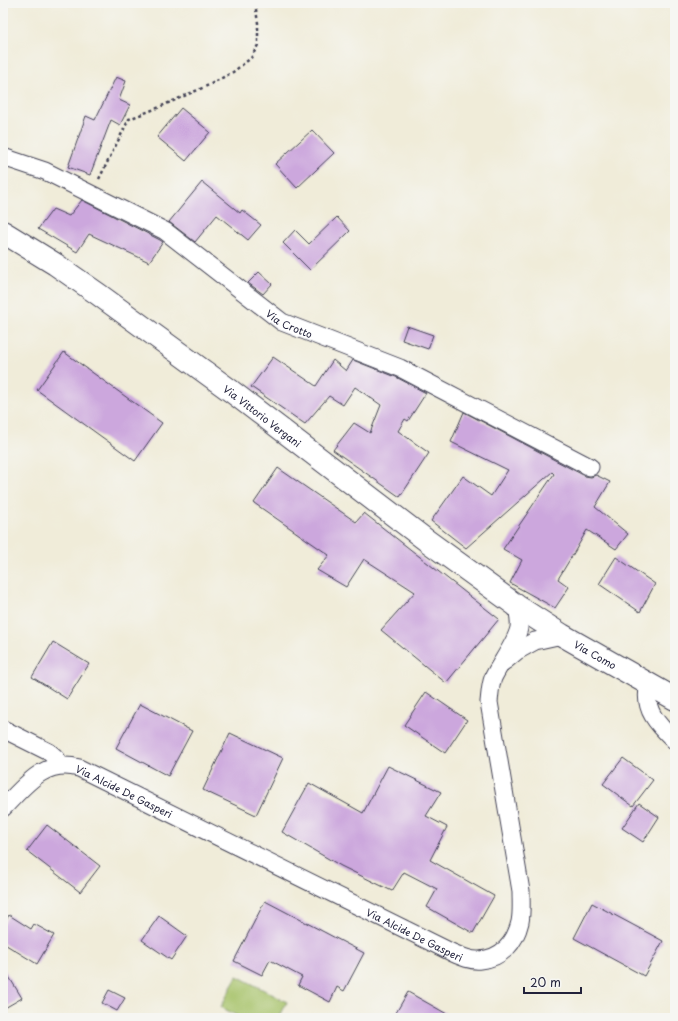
<svg xmlns="http://www.w3.org/2000/svg" width="678" height="1021" font-family="'Playpen Sans',sans-serif">
<rect width="100%" height="100%" fill="#f6f6f2"/>
<filter id="ink" filterUnits="userSpaceOnUse"><feTurbulence type="fractalNoise" baseFrequency=".025" numOctaves="2"/><feDisplacementMap in="SourceGraphic" scale="8" xChannelSelector="R" yChannelSelector="G"/><feConvolveMatrix kernelMatrix="1 2 1 2 8 2 1 2 1" color-interpolation-filters="sRGB"/></filter>
<filter id="wash" filterUnits="userSpaceOnUse"><feTurbulence type="fractalNoise" baseFrequency=".012" numOctaves="4" result="noise"/><feDisplacementMap in="SourceGraphic" scale="16" xChannelSelector="R" yChannelSelector="G"/><feGaussianBlur stdDeviation="0.9" result="paint"/><feColorMatrix in="noise" values="0 0 0 0 0 0 0 0 0 0 0 0 0 0 0 0 0 1.4 0 .05"/><feComposite in="paint" operator="in"/></filter>
<g filter="url(#wash)">
<rect width="100%" height="100%" fill="#f0ecd9"/>
<path fill="#a7c36a" stroke="#647252" d="M237 976 287 1002 279 1018H241L221 1007Z"/>
<g id="blocks">
<path fill="#cca7dd" d="M116 77 126 81 119 100 130 105 120 125 111 120 90 175 68 167 86 116 95 120Z
M181 108 210 132 186 161 157 137Z
M312 130 334 153 297 188 275 164Z
M202 182 240 213 242 210 261 225 248 240 217 215 195 242 169 222Z
M82 200 160 240 163 242 149 262 89 234 77 252 38 229 53 209 69 216Z
M337 217 350 231 310 270 283 243 295 230 309 244Z
M259 272 272 284 263 294 248 283Z
M407 326 433 335 428 349 402 340Z
M64 352 162 423 135 461 37 390Z
M273 357 316 386 333 360 346 371 353 360 396 377 426 393 408 421 405 419 398 431 429 453 400 497 333 450 354 423 370 433 381 405 355 387 343 405 329 396 305 424 251 387Z
M464 412 585 476 591 477 596 475 610 482 595 507 628 534 616 549 587 530 575 551 558 579 569 587 555 608 510 583 522 560 503 549 554 474 552 472 466 548 431 521 463 476 491 496 508 470 451 442Z
M278 468 356 522 364 513 499 619 446 683 381 630 415 592 364 559 346 587 317 570 329 555 254 503Z
M616 557 655 584 640 612 599 584Z
M53 642 89 664 67 699 32 677Z
M426 692 467 720 445 753 404 725Z
M140 704 192 731 168 776 116 748Z
M230 733 283 758 256 815 203 790Z
M623 758 653 780 633 806 603 784Z
M388 766 441 792 426 816 447 827 430 860 494 896 473 933 427 907 437 889 404 872 392 891 341 866 282 832 309 783 363 813Z
M639 803 659 817 643 842 622 828Z
M47 825 100 866 80 892 27 851Z
M265 901 364 953 344 991 337 987 330 1002 298 985 302 977 270 960 262 975 234 961Z
M592 903 663 941 644 976 574 938Z
M9 915 31 929 34 924 54 935 37 964 3 943V925Z
M159 916 187 936 171 960 142 940Z
M3 967 22 998 3 1009Z
M109 990 125 998 117 1011 102 1003Z
M408 992 454 1018H393Z"/>
</g>
</g>
<g filter="url(#ink)">
<use href="#blocks" fill-opacity="0" stroke="#414053" stroke-width="1"/>
<g fill="none" stroke-linecap="round" stroke-linejoin="round">
<defs>
<g id="minor">
<path id="s1" d="M3 157 45 171 165 231 282 322 400 368 590 467"/>
<path d="M505 661 517 651 535 641 562 635"/>
<path d="M649 684C642 709 658 725 675 741"/>
<path d="M3 729 49 752 56 758 60 765"/>
<path id="s2" d="M3 808C25 786 44 758 79 768L453 953C462 957 471 961 480 960 502 958 515 943 520 922 522 912 521 902 521 891L489 702C490 694 490 686 493 678 500 663 516 643 519 628 520 620 518 613 517 606"/>
</g>
<g id="tertiary">
<path id="s3" d="M3 232 55 264 98 294 231 391 426 540 517 606 562 635 675 699"/>
</g>
</defs>
<use href="#minor" stroke="#414053" stroke-width="19"/>
<use href="#tertiary" stroke="#414053" stroke-width="24"/>
<path stroke="#414053" stroke-width="2.5" stroke-dasharray="3 3" stroke-linecap="butt" d="M99 179 129 119 155 109 209 85 233 72 251 58 258 45V23L255 3"/>
<use href="#minor" stroke="#fff" stroke-width="17"/>
<use href="#tertiary" stroke="#fff" stroke-width="22"/>
</g>
</g>
<g text-anchor="middle" dominant-baseline="central" stroke-width="3.5" stroke-linejoin="round" paint-order="stroke">
<g font-size="10" fill="#22223b" stroke="#f6f6f2">
<text stroke="none"><textPath href="#s1" startOffset="334">Via Crotto</textPath></text>
<text stroke="none"><textPath href="#s3" startOffset="318">Via Vittorio Vergani</textPath></text>
<text stroke="none"><textPath href="#s3" startOffset="728">Via Como</textPath></text>
<text stroke="none"><textPath href="#s2" startOffset="142">Via Alcide De Gasperi</textPath></text>
<text stroke="none"><textPath href="#s2" startOffset="466">Via Alcide De Gasperi</textPath></text>
</g>
</g>
<rect width="678" height="1021" fill="none" stroke="#f6f6f2" stroke-width="16"/>
<path d="M524 987v6h57v-6" fill="none" stroke="#22223b" stroke-width="2"/>
<text x="530" y="987" font-size="12" fill="#22223b" stroke="#f6f6f2" stroke-width="3" paint-order="stroke">20 m</text>
</svg>
